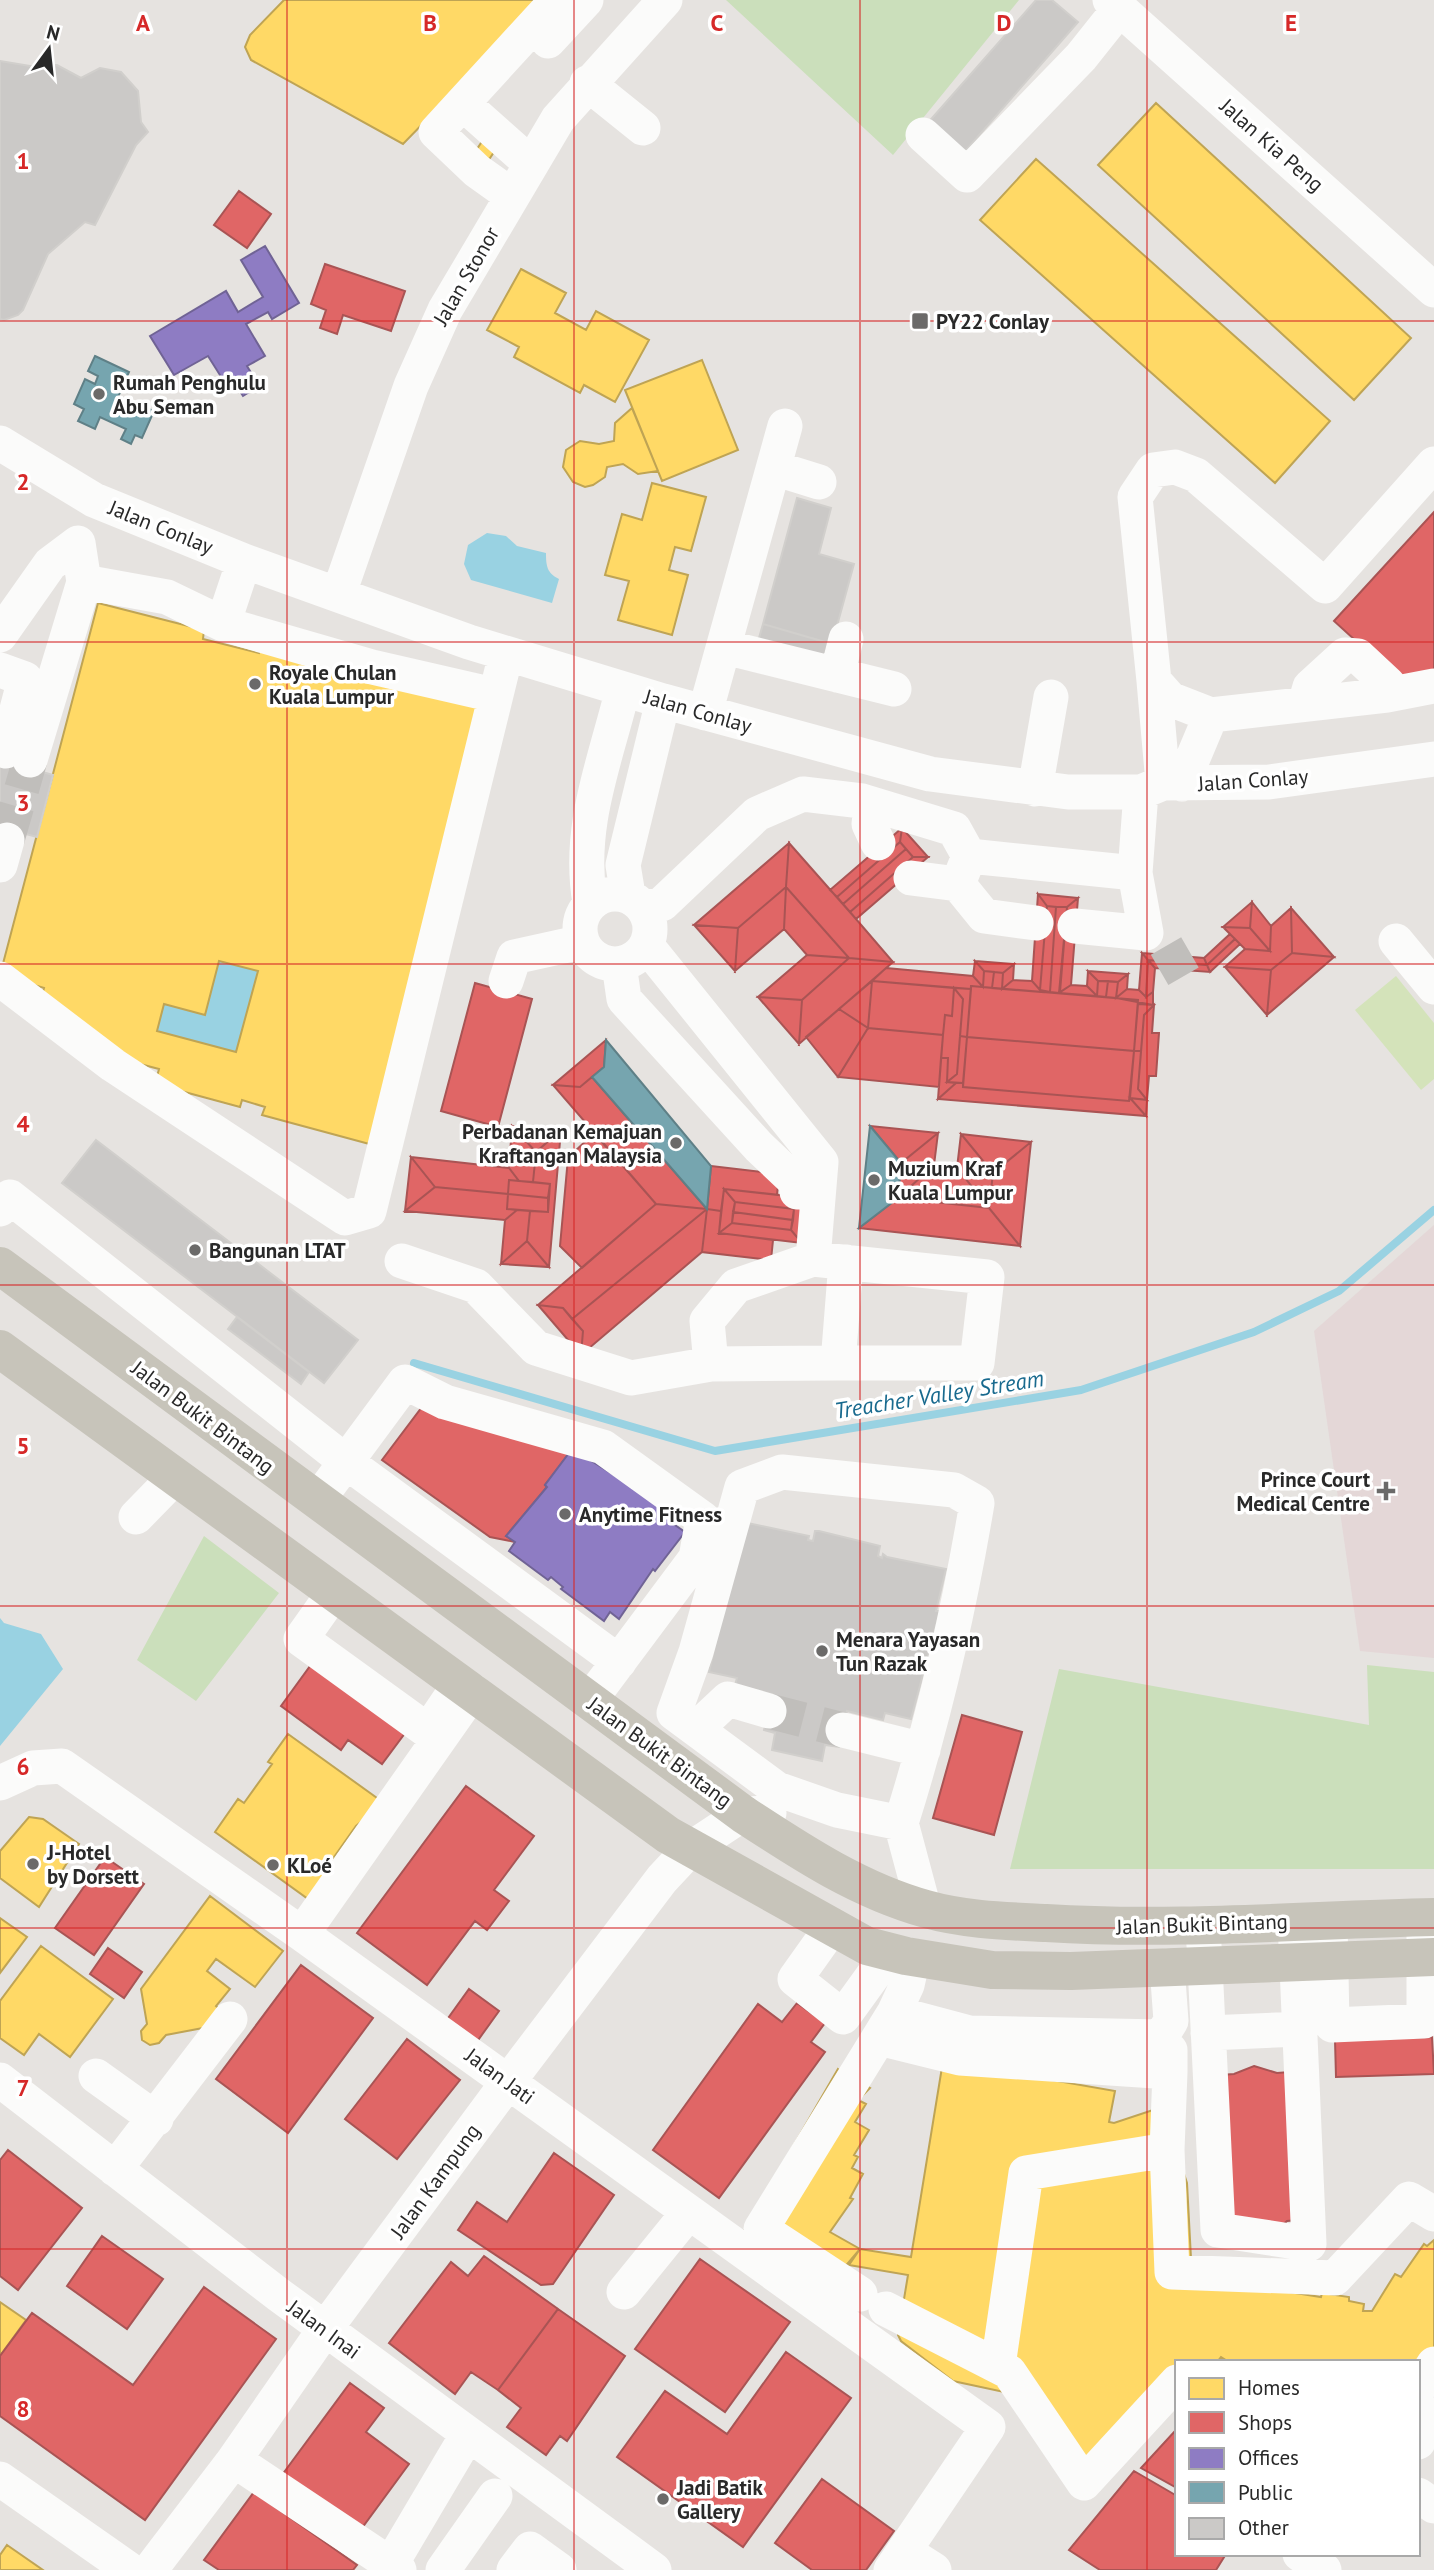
<svg xmlns="http://www.w3.org/2000/svg" width="1434" height="2570" font-family="'PT Sans',sans-serif">
<rect width="100%" height="100%" fill="#e6e3e0"/>
<path fill="#e4d7d7" d="M1434 1225V1658L1360 1651 1314 1331Z"/>
<path fill="#cbdfbb" d="M726 0H1019L893 155Z
M204 1536 279 1593 196 1701 137 1660Z
M1367 1665 1434 1672V1869H1010L1059 1669 1369 1725Z"/>
<path fill="#d4e3ba" d="M1396 976 1434 1023V1079L1421 1090 1355 1010Z"/>
<path fill="#99d2e2" d="M487 533 506 536 517 546 546 553C546 566 547 573 559 579L552 603 471 580 464 564 468 545Z
M219 961 258 971 236 1052 157 1031 164 1004 205 1015Z
M0 1618 4 1623 41 1634 63 1669 0 1746Z"/>
<path fill="#ffd966" stroke="#bfa454" stroke-width="2" fill-rule="evenodd" d="M284 0H543L403 144 251 60 245 47 250 35Z
M1156 103 1411 338 1354 400 1098 165Z
M483 140 496 149 488 161 475 152Z
M1036 159 1330 421 1275 483 980 220Z
M521 269 566 293 555 313 586 330 596 311 649 340 615 402 584 385 580 393 514 357 519 347 487 330Z
M702 360 738 450 662 481 625 390Z
M632 408 658 471 638 474 623 464 607 467 605 477 593 485 585 487 573 482 563 467 566 450 580 441 599 444 614 441 615 423Z
M652 483 706 497 691 551 675 547 669 570 688 575 672 635 618 620 629 581 605 575 622 514 642 520Z
M98 603 204 630 203 639 259 653 261 647 489 706 373 1145 262 1115 265 1107 242 1100 240 1107 155 1084 159 1069 117 1058 40 1003 44 988 0 975ZM219 961 258 971 236 1052 157 1031 164 1004 205 1015Z
M288 1734 384 1803 356 1826 327 1867 337 1874 315 1904 215 1832 238 1799 244 1803 272 1764 268 1762Z
M29 1817 43 1819 79 1844 39 1907 0 1878V1851Z
M210 1896 283 1951 255 1987 216 1959 207 1971 230 1989 216 2006 221 2010 208 2027 166 2035 159 2043 150 2045 142 2040 141 2031 147 2024 141 1989Z
M0 1918 27 1937 0 1973Z
M41 1946 113 1999 70 2057 39 2034 24 2055 0 2038V2001Z
M943 2061 1115 2091 1109 2122 1114 2123 1162 2107 1187 2183 1192 2277 1321 2297 1322 2293 1349 2297V2301L1364 2304 1363 2311H1372L1395 2274 1401 2277 1424 2244 1427 2246 1434 2240V2353L1418 2362H1229L1221 2357 1217 2362H1177V2404L1104 2478 1027 2397 953 2381 901 2341 898 2335 908 2275 849 2265 860 2249 911 2257Z
M838 2069 870 2088 858 2100 866 2104 855 2122 869 2130 854 2155 858 2157 852 2168 863 2174 850 2198 853 2199 830 2232 860 2249 832 2282 744 2231Z
M0 2302 26 2320 0 2356Z
M7 2545 43 2570H0V2555Z"/>
<path fill="#e06666" stroke="#a95454" stroke-width="2" d="M239 191 271 214 247 248 214 225Z
M325 264 405 291 391 331 343 315 337 334 320 328 326 310 311 304Z
M1434 512V673L1401 682 1334 621Z
M902 828 900 842 837 897 830 890Z
M902 828 928 857H913L900 842Z
M900 842 906 849 843 904 837 897Z
M789 843 786 887 738 928 694 925Z
M789 843 856 919 893 962 849 958 786 887Z
M906 849 913 857 850 912 843 904Z
M913 857H928L856 919 850 912Z
M786 887 784 929 735 971 738 928Z
M786 887 849 958 807 955 784 929Z
M1038 894 1047 906 1040 990 1032 981Z
M1038 894 1078 898 1067 907H1056L1047 906Z
M1078 898 1071 985 1060 992 1067 907Z
M1252 902 1250 928 1223 927Z
M1252 902 1271 926 1270 951 1250 928Z
M1047 906 1056 907 1050 992 1040 990Z
M1056 907H1067L1059 993 1050 992Z
M1291 908 1292 953 1271 970 1225 967 1245 949 1270 951 1271 926Z
M1291 908 1334 957 1292 953Z
M694 925 738 928 735 971Z
M1223 927 1250 928 1270 951 1245 949Z
M1230 934 1235 939 1207 965 1204 958Z
M1235 939 1240 944 1210 972 1207 965Z
M1142 953 1148 960 1146 997 1139 990Z
M1142 953 1204 958 1207 965 1148 960Z
M1292 953 1334 957 1267 1015 1271 970Z
M807 955 849 958 802 1000 758 997Z
M849 958 893 962 799 1044 802 1000Z
M1148 960 1155 968 1153 992 1146 997Z
M1148 960 1207 965 1210 972 1155 968Z
M975 961 1014 964 1003 973 994 972 984 971Z
M975 961 984 971 983 987 973 976Z
M1014 964 1013 980 1002 989 1003 973Z
M1225 967 1271 970 1267 1015Z
M886 968 973 976 983 987 971 986V989L872 981Z
M984 971 994 972 992 988 983 987Z
M1088 971 1128 974 1118 982 1098 981Z
M1088 971 1098 981 1097 996 1087 986Z
M994 972 1003 973 1002 989 992 988Z
M1128 974 1127 989 1116 998 1118 982Z
M1013 980 1032 981 1042 992 1002 989Z
M872 981 954 988 952 1016 945 1015 943 1035 868 1028Z
M872 981 868 1028 839 1009Z
M1098 981H1108L1106 997 1097 996Z
M1108 981 1118 982 1116 998 1106 997Z
M475 983 532 999 498 1127 441 1111Z
M1071 985 1087 986 1097 996 1059 993Z
M971 986 1138 1000 1134 1051 967 1037Z
M954 988 963 999 957 1074 947 1082 948 1058H941L943 1035 945 1015 952 1016Z
M954 988 971 989 967 1037 960 1036 963 999Z
M1127 989 1139 990 1146 997 1153 992V1005L1116 998Z
M758 997 802 1000 799 1044Z
M1138 1004 1154 1005 1144 1015 1141 1051H1134Z
M1154 1005 1152 1033H1159L1156 1076H1149L1147 1100 1138 1089 1144 1015Z
M839 1009 868 1028 838 1077 806 1037Z
M868 1028 943 1035 939 1087 838 1077Z
M960 1036 967 1037 963 1083 947 1082 957 1074Z
M967 1037 1134 1051 1129 1101 963 1087Z
M606 1040 604 1067 580 1087 553 1085Z
M1134 1051H1141L1138 1089 1147 1100 1130 1098Z
M941 1058H948L947 1082 956 1083 938 1099Z
M592 1077 707 1209 656 1204 553 1085 580 1087Z
M956 1083H963V1087L1129 1101 1130 1098 1146 1116 938 1099Z
M1130 1098 1147 1100 1146 1116Z
M512 1126 561 1130 536 1152Z
M512 1126 536 1152 533 1182 519 1181 509 1168Z
M870 1126 938 1133 901 1163Z
M561 1130 549 1267 527 1241 530 1211 548 1212 550 1184 533 1182 536 1152Z
M594 1133 656 1204 582 1268 560 1246 568 1158Z
M938 1133 934 1165 898 1198 901 1163Z
M961 1134 1031 1142 993 1173Z
M961 1134 993 1173 989 1208 957 1168Z
M1031 1142 1020 1246 989 1208 993 1173Z
M411 1157 509 1168 519 1181 509 1180 508 1194 435 1187Z
M411 1157 435 1187 405 1211Z
M934 1165 957 1168 989 1208 898 1198Z
M711 1166 779 1174 777 1195 724 1189 721 1211 707 1209Z
M509 1180 550 1184 548 1198 508 1194Z
M435 1187 508 1194 507 1209 517 1210 505 1220 405 1211Z
M724 1189 735 1202 732 1223 719 1233Z
M724 1189 807 1198 794 1209 735 1202Z
M508 1194 548 1198V1212L507 1209Z
M807 1198 802 1243 791 1230 794 1209Z
M898 1198 989 1208 1020 1246 859 1228Z
M735 1202 794 1209 793 1220 733 1212Z
M656 1204 707 1209 572 1319 563 1308 538 1305Z
M707 1209 702 1252 581 1355 583 1331 572 1319Z
M707 1209 721 1211 719 1233 773 1240 771 1260 702 1252Z
M517 1210 530 1211 527 1241 501 1264 505 1220Z
M733 1212 793 1220 791 1230 732 1223Z
M732 1223 791 1230 802 1243 719 1233Z
M527 1241 549 1267 501 1264Z
M538 1305 563 1308 583 1331 581 1355Z
M425 1403 570 1452 545 1485 547 1487 506 1536 515 1542 490 1537 382 1460Z
M329 1640 423 1709 382 1764 348 1740 341 1750 281 1706Z
M962 1715 1022 1732 994 1835 933 1818Z
M466 1786 534 1836 494 1890 509 1901 487 1930 475 1921 427 1985 357 1933Z
M105 1857 144 1884 94 1955 55 1928Z
M108 1948 142 1972 124 1998 90 1974Z
M301 1965 373 2018 288 2133 216 2079Z
M469 1989 499 2011 476 2043 446 2021Z
M797 2003 825 2023 811 2042 825 2052 719 2198 653 2150 758 2004 782 2022Z
M1432 2037 1434 2074 1336 2077 1335 2040Z
M407 2039 460 2080 397 2159 345 2119Z
M1254 2066 1277 2073 1289 2072 1298 2220 1287 2221 1279 2228 1231 2225 1221 2075 1234 2074Z
M8 2150 82 2208 18 2290 0 2276V2160Z
M554 2153 614 2195 553 2284 541 2285 458 2230 477 2202 507 2222Z
M102 2236 163 2279 127 2329 67 2286Z
M484 2256 558 2309 498 2390 471 2372 455 2394 389 2343 451 2262 468 2276Z
M700 2259 790 2322 725 2412 635 2349Z
M204 2287 276 2339 145 2520 0 2416V2356L32 2313 133 2385Z
M558 2309 625 2356 567 2441 560 2436 546 2455 507 2427 521 2408 498 2390Z
M786 2352 851 2398 743 2547 617 2457 665 2391 727 2434Z
M350 2383 384 2408 366 2432 409 2464 359 2532 282 2475Z
M1175 2431 1177 2432V2488L1141 2468Z
M1134 2471 1177 2496V2554H1226L1216 2570H1100L1069 2550Z
M822 2479 894 2531 866 2570H812L775 2543Z
M254 2492 357 2565 353 2570H219L204 2560Z"/>
<path fill="#8e7cc3" stroke="#706395" stroke-width="2" d="M265 246 299 303 272 319 268 312 246 324 265 356 247 366 259 386 243 396 232 379 225 383 208 356 174 375 150 336 226 291 238 312 263 297 241 260Z
M572 1449 682 1517 675 1525 685 1532 655 1571 653 1569 619 1619 610 1612 604 1621 561 1589 563 1587 551 1577 548 1580 509 1551 515 1542 506 1536 547 1487 545 1485Z"/>
<path fill="#76a5af" stroke="#5f8087" stroke-width="2" d="M95 356 129 372 114 406 132 415 137 404 154 411 142 438 135 435 131 444 121 439 126 429 100 417 95 429 78 421 84 409 74 404 85 379 95 384 98 376 88 371Z
M606 1040 711 1166 707 1209 592 1077 604 1067Z
M870 1126 901 1163 898 1198 859 1228Z"/>
<g fill="none" stroke-linecap="round" stroke-linejoin="round">
<path stroke="#99d2e2" stroke-width="8" d="M414 1363 715 1451 1081 1390 1254 1332 1339 1291 1434 1210"/>
</g>
<path fill="#cbc9c7" stroke="#d1cfcc" stroke-width="2" d="M1036 0H1052L1078 22 961 156 926 125Z
M0 61 36 67 57 65 81 78 100 68 121 72 138 91 141 122 148 132 136 145 95 225 85 222 48 254 23 310 18 315 4 320 0 319Z
M797 498 831 508 819 554 854 564 832 644 763 624Z
M763 624 832 644 823 678 753 659Z
M0 760 53 775 37 837 0 827Z
M96 1140 358 1340 324 1383 62 1183Z
M237 1317 309 1372 301 1384 228 1329Z
M743 1522 809 1536 808 1540 813 1541 815 1531H819L880 1546 878 1556 882 1558 883 1554 887 1557 946 1569 936 1611H940L911 1719 885 1713 883 1720 847 1711 839 1747 825 1745 822 1761 772 1750 775 1733 764 1730 772 1694 735 1685 737 1678 709 1672Z"/>
<g fill="none" stroke-linecap="round" stroke-linejoin="round">
<path stroke="#c0bebb" stroke-width="35" stroke-dasharray="35 18" stroke-linecap="butt" d="M7 840 30 760
M1166 946 1188 984
M769 1711 843 1730"/>
<path stroke="#fbfbfa" stroke-width="35" d="M1110 0 1434 290
M548 41 586 0
M587 83 643 128
M477 116 531 164
M923 135 967 175 1081 57 1120 8
M512 196 477 171 436 132 557 0
M0 443 94 500 244 561 469 642 663 701 930 774 1068 792H1141L1163 783 1269 782 1434 759
M1434 464 1325 586 1196 475 1175 467 1153 470 1135 497 1154 681 1170 699 1211 715 1387 695 1434 686
M774 468 819 482
M84 582 167 597 223 624 372 667 494 695
M339 593 411 386 445 310 558 119 665 0
M223 624 244 561
M0 635 50 564 78 543 84 582 30 760
M725 647 894 689
M0 670 25 679 6 751
M837 675 846 639
M1154 681 1163 783
M1305 704 1310 687 1345 655 1358 656 1388 684 1387 695
M705 713 785 426
M1182 784 1211 715
M1035 789 1051 697
M871 805 869 824 878 843
M969 856 1135 873 1141 792
M0 865 7 840
M958 884 984 916 1036 923
M580 929a35 35 0 1 1 70 0a35 35 0 1 1-70 0Z
M628 895 623 865 663 701
M590 903C577 827 605 762 623 689
M645 908 662 904 757 814 803 794 862 801 954 829 969 856 958 884 911 878
M1075 926 1146 933 1135 873
M1396 941 1434 987
M647 946 821 1162 813 1259
M619 964 624 999 759 1147 796 1182 797 1192
M0 979 113 1065 345 1218 369 1211 506 654
M506 981 514 957 582 942
M0 1209 10 1197 345 1461 619 1662
M402 1261 476 1286 536 1348 631 1378 711 1364 838 1363
M711 1364 707 1321 736 1286 813 1259 987 1277 977 1363H838L846 1262
M782 1472 954 1490 977 1503C959 1611 934 1718 901 1823L837 1810 777 1789 674 1713 696 1652 742 1487Z
M317 1501 405 1382 445 1402 603 1447 703 1519 696 1558 590 1700
M136 1517 176 1476
M335 1591 301 1639 428 1731 449 1700
M696 1729 728 1699 769 1711
M843 1730 923 1750
M0 1783 33 1768 62 1766 302 1934 988 2427 891 2570
M901 1823 924 1909
M1330 1920 1332 2025 1424 2021V1917
M1203 1925 1218 2230 1309 2244 1295 1921
M832 1927 795 1979 843 2017 890 1952
M302 1934 473 1691
M913 1958 907 1985 894 2013 969 2033 1161 2037 1171 2021 1167 1966
M1208 2033 1300 2029
M879 2038 960 2058 1170 2072V2050
M1170 2072 1167 2150 1172 2272 1335 2278 1409 2199 1434 2214
M96 2076 156 2119
M0 2080 279 2295 654 2570
M115 2169 230 2019
M624 2292 689 2212
M860 2294 761 2229 894 2013
M886 2309 1009 2372 1084 2483 1177 2382
M998 2366 1026 2173 1167 2150
M1418 2389 1434 2364
M1418 2442 1434 2415
M234 2460 399 2570
M0 2479 130 2570
M1418 2495 1434 2506
M904 2551 934 2570
M1300 2554 1324 2570
M391 2564 468 2434
M150 2570 234 2460 325 2329 508 2082 662 1879 690 1849 743 1814 769 1813
M443 2570 495 2496
M514 2570 530 2549 559 2570"/>
<path stroke="#c7c4ba" stroke-width="38" d="M0 1266 743 1814C801 1852 858 1890 926 1909 965 1920 1006 1921 1046 1923 1175 1931 1305 1920 1434 1917
M0 1349 668 1835 867 1946 906 1956 992 1970 1071 1971 1434 1957"/>
</g>
<path fill="none" stroke="#d62828" stroke-width="2" stroke-opacity="0.55" d="M287 0V2570M574 0V2570M860 0V2570M1147 0V2570M0 321H1434M0 642H1434M0 964H1434M0 1285H1434M0 1606H1434M0 1928H1434M0 2249H1434"/>
<g fill="#6b6a69" stroke="#fff" stroke-width="2.5">
<rect x="911" y="312" width="18" height="18" rx="3.5"/>
<circle cx="99" cy="394" r="7"/>
<circle cx="255" cy="684" r="7"/>
<circle cx="676" cy="1143" r="7"/>
<circle cx="874" cy="1180" r="7"/>
<circle cx="195" cy="1250" r="7"/>
<path d="M1382.5 1480.5h7v7h7v7h-7v7h-7v-7h-7v-7h7z"/>
<circle cx="565" cy="1514" r="7"/>
<circle cx="822" cy="1651" r="7"/>
<circle cx="33" cy="1864" r="7"/>
<circle cx="273" cy="1865" r="7"/>
<circle cx="663" cy="2499" r="7"/>
</g>
<g text-anchor="middle" dominant-baseline="central" stroke-width="7" stroke-linejoin="round" paint-order="stroke">
<g font-size="21" fill="#292929" stroke="#fff">
<text transform="translate(1272 145) rotate(41)">Jalan Kia Peng</text>
<text transform="translate(466 276) rotate(-60)">Jalan Stonor</text>
<text transform="translate(161 527) rotate(22)">Jalan Conlay</text>
<text transform="translate(698 711) rotate(16)">Jalan Conlay</text>
<text transform="translate(1253 780) rotate(-4)">Jalan Conlay</text>
<text transform="translate(203 1417) rotate(37)">Jalan Bukit Bintang</text>
<text transform="translate(660 1752) rotate(36)">Jalan Bukit Bintang</text>
<text transform="translate(1202 1924) rotate(-2)">Jalan Bukit Bintang</text>
<text transform="translate(500 2076) rotate(36)">Jalan Jati</text>
<text transform="translate(435 2181) rotate(-54)">Jalan Kampung</text>
<text transform="translate(324 2329) rotate(36)">Jalan Inai</text>
</g>
<g font-size="21" font-weight="bold" fill="#292929" stroke="#fff" text-anchor="start">
<text x="936" y="321">PY22 Conlay</text>
<text x="113" y="382">Rumah Penghulu<tspan x="113" dy="24">Abu Seman</tspan></text>
<text x="269" y="672">Royale Chulan<tspan x="269" dy="24">Kuala Lumpur</tspan></text>
<text x="662" y="1131" text-anchor="end">Perbadanan Kemajuan<tspan x="662" dy="24">Kraftangan Malaysia</tspan></text>
<text x="888" y="1168">Muzium Kraf<tspan x="888" dy="24">Kuala Lumpur</tspan></text>
<text x="209" y="1250">Bangunan LTAT</text>
<text x="1370" y="1479" text-anchor="end">Prince Court<tspan x="1370" dy="24">Medical Centre</tspan></text>
<text x="579" y="1514">Anytime Fitness</text>
<text x="836" y="1639">Menara Yayasan<tspan x="836" dy="24">Tun Razak</tspan></text>
<text x="47" y="1852">J-Hotel<tspan x="47" dy="24">by Dorsett</tspan></text>
<text x="287" y="1865">KLoé</text>
<text x="677" y="2487">Jadi Batik<tspan x="677" dy="24">Gallery</tspan></text>
</g>
<g font-size="23" font-style="italic" fill="#196a8e" stroke="#fff">
<text transform="translate(939 1394) rotate(-9)">Treacher Valley Stream</text>
</g>
</g>
<g font-size="23" text-anchor="middle" font-weight="bold" fill="#d62828" stroke="#fff" stroke-width="7" stroke-linejoin="round" paint-order="stroke">
<text x="143" y="31">A</text>
<text x="430" y="31">B</text>
<text x="717" y="31">C</text>
<text x="1004" y="31">D</text>
<text x="1291" y="31">E</text>
<text x="23" y="169">1</text>
<text x="23" y="490">2</text>
<text x="23" y="811">3</text>
<text x="23" y="1132">4</text>
<text x="23" y="1454">5</text>
<text x="23" y="1775">6</text>
<text x="23" y="2096">7</text>
<text x="23" y="2417">8</text>
</g>
<rect x="1175" y="2360" width="245" height="196" fill="#ffffff" stroke="#a9a9a9" stroke-width="2"/>
<rect x="1189" y="2378" width="35" height="21" fill="#ffd966" stroke="#a9a9a9" stroke-width="2"/>
<text x="1238" y="2395" font-size="21" fill="#292929">Homes</text>
<rect x="1189" y="2412" width="35" height="21" fill="#e06666" stroke="#a9a9a9" stroke-width="2"/>
<text x="1238" y="2430" font-size="21" fill="#292929">Shops</text>
<rect x="1189" y="2448" width="35" height="21" fill="#8e7cc3" stroke="#a9a9a9" stroke-width="2"/>
<text x="1238" y="2465" font-size="21" fill="#292929">Offices</text>
<rect x="1189" y="2482" width="35" height="21" fill="#76a5af" stroke="#a9a9a9" stroke-width="2"/>
<text x="1238" y="2500" font-size="21" fill="#292929">Public</text>
<rect x="1189" y="2518" width="35" height="21" fill="#cbc9c7" stroke="#a9a9a9" stroke-width="2"/>
<text x="1238" y="2535" font-size="21" fill="#292929">Other</text>
<g transform="translate(49 49) rotate(15)" stroke="#ffffff" stroke-width="5" paint-order="stroke">
<path d="M0-5L12 26L0 18L-12 26Z" fill="#292929"/>
<text y="-10" font-size="19" font-weight="bold" text-anchor="middle" fill="#292929">N</text>
</g>
</svg>
